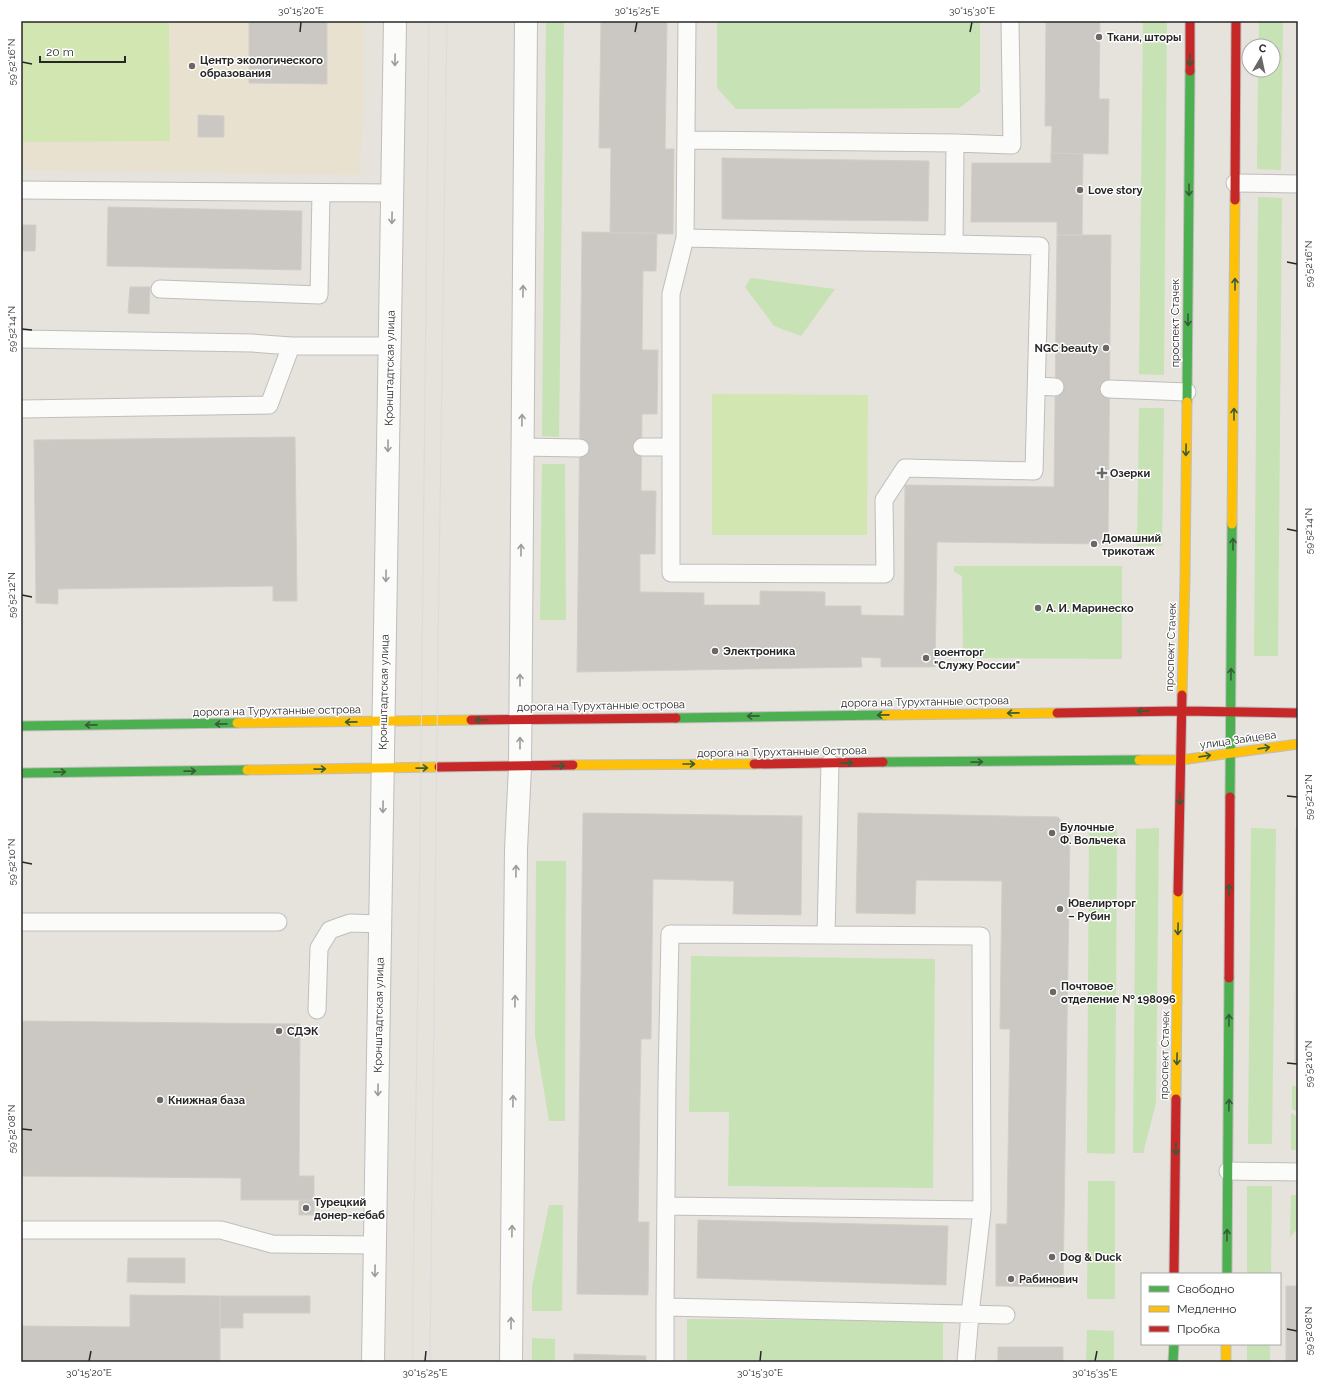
<svg xmlns="http://www.w3.org/2000/svg" width="1319" height="1383" font-family="Raleway,sans-serif">
<rect width="100%" height="100%" fill="#e6e2dc"/>
<path fill="#e9e1d0" d="M21 21H364V111L359 175 21 170Z"/>
<path fill="#c7e2b4" d="M546 21H564L559 437 542 436Z
M717 21H980V92L959 108 736 109 717 88Z
M1143 21H1167L1164 375 1139 374Z
M1259 21H1283L1281 170 1257 169 1258 70H1273V46H1259Z
M1258 197 1282 198 1278 656H1254Z
M751 278 835 289 801 336 774 326 745 287Z
M1139 408H1164L1162 546H1137Z
M542 464H565L566 620H540Z
M954 566H1122V659L963 658 962 576 954 572Z
M1089 828H1117L1115 1154 1087 1153Z
M1159 828 1156 1103 1143 1153H1133L1136 829Z
M1251 828 1276 829 1272 1144H1248Z
M536 861H566L565 1121H549L535 1036Z
M691 956 935 959 933 1188 728 1186 729 1112H689Z
M1292 1086H1298V1112L1292 1109Z
M1291 1113 1298 1117V1150H1291Z
M1088 1181H1115V1299H1087Z
M1247 1186H1272L1271 1274H1247Z
M1291 1195H1298V1228L1290 1237Z
M549 1205H563L562 1311H532V1287Z
M687 1319 943 1321V1362H687Z
M1087 1330 1114 1331V1362H1086Z
M532 1338 555 1339V1362H532Z
M1247 1344H1270V1362H1247Z"/>
<path fill="#d2e6b2" d="M21 21H169L170 141 21 142Z
M712 394 868 395 867 535H712Z"/>
<path fill="#cbc8c3" stroke="#d1cec8" d="M249 21H327V84L249 83Z
M601 21H667L665 149H674L673 234 610 233 611 148H599Z
M1046 21H1100L1099 99H1109L1108 154 1051 153 1052 126H1045Z
M198 115 224 116V137H198Z
M1051 153 1083 154 1082 235H1057V222H971L972 163H1051Z
M722 158 929 161 928 221 722 219Z
M108 207 302 211 301 270 107 266Z
M21 225H36L35 251H21Z
M582 232 657 233 656 271H643L642 350H658L657 414H642L641 491H656L655 554H640V592L704 593V605H760V591L825 592V606H861V615L904 616 905 485 1054 487 1057 235H1111L1108 544 937 542 935 667H881V658L861 657 862 667 577 672Z
M130 287H150L149 314 128 313Z
M295 437 297 601H273V586L58 589V604L36 603 34 440Z
M583 813 802 816 801 915 733 914 734 881 653 879 651 1039H641L638 1222H649L648 1295 577 1294Z
M858 813 1058 817 1070 832 1063 1287 996 1286V1224H1007L1010 1029H1000L1002 881 916 880 915 914 856 913Z
M1296 828H1298V1064H1295Z
M21 1021 300 1024 299 1176H314V1200H241V1178L21 1176Z
M314 1200V1215H299V1201Z
M698 1220 948 1226 946 1285 697 1278Z
M128 1258H185V1283L127 1282Z
M1286 1286H1298V1362H1286Z
M130 1295 220 1296V1362H21V1326L130 1327Z
M220 1296H310V1313H243V1328H220Z
M998 1347H1063V1362H998Z
M574 1354 646 1356V1362H574Z"/>
<g fill="none" stroke-linecap="round" stroke-linejoin="round">
<defs>
<path id="lane" d="M687 21 685 238 671 294V573L885 574 884 500 905 468 1034 471 1040 246 954 244
M686 140 955 143
M1235 183 1298 184
M21 190 393 193
M685 238 954 244 955 143 1012 145 1010 21
M160 289 319 295 321 193
M21 339 252 343 291 346
M1037 386 1055 387
M1109 389 1187 392
M21 409 269 405 291 346H390
M521 447 580 448
M642 447H671
M21 922H278
M317 1010 319 948 330 930 350 923 381 924
M1228 1171 1298 1172
M666 1206 982 1210 981 936 826 935 830 763
M21 1230H221L272 1244 375 1245
M665 1307 667 1082 670 934 826 935
M665 1362V1307L1006 1315
M966 1362 970 1314 982 1210"/>
<path id="street" d="M373 1362 395 21
M511 1362 516 849 520 767 526 21"/>
<path id="fast" d="M1187 402 1190 71
M676 718 885 715
M21 726 237 723
M883 762 1139 760
M21 773 247 770
M1230 797 1232 524
M1227 1274 1229 978
M1173 1362 1174 1344"/>
<path id="slow" d="M1232 524 1235 200
M1182 695 1185 578 1187 402
M885 715 1057 713
M237 723 471 720
M1139 760H1181L1298 744
M573 765 754 764
M247 770 439 767
M1176 1099 1178 892
M1226 1344V1362"/>
<path id="jam" d="M1190 71V21
M1235 200 1236 21
M1057 713 1182 711 1298 713
M471 720 676 718
M754 764 883 762
M439 767 573 765
M1178 892 1182 695
M1229 978 1230 797
M1174 1274 1176 1099"/>
</defs>
<use href="#lane" stroke="#bfbebe" stroke-width="19"/>
<use href="#street" stroke="#bfbebe" stroke-width="24"/>
<use href="#fast" stroke="#bfbebe" stroke-width="11"/>
<use href="#slow" stroke="#bfbebe" stroke-width="11"/>
<use href="#jam" stroke="#bfbebe" stroke-width="11"/>
<use href="#lane" stroke="#fbfbfa" stroke-width="17"/>
<use href="#street" stroke="#fbfbfa" stroke-width="22"/>
<use href="#fast" stroke="#4caf50" stroke-width="9"/>
<use href="#slow" stroke="#ffc107" stroke-width="9"/>
<use href="#jam" stroke="#c62828" stroke-width="9"/>
<path stroke="#dcdcdd" stroke-width="1" d="M413 1362V1289L420 848 429 21
M430 1362 438 649 447 21"/>
</g>
<defs><path id="oneway-shaft" d="M-6 0H5M1.5-3L5.5 0L1.5 3" fill="none" stroke-width="1.6" stroke-linecap="round" stroke-linejoin="round"/></defs>
<g stroke="#9c9c9b">
<use href="#oneway-shaft" transform="translate(395 60) rotate(91)"/>
<use href="#oneway-shaft" transform="translate(392 218) rotate(91)"/>
<use href="#oneway-shaft" transform="translate(523 291) rotate(-89)"/>
<use href="#oneway-shaft" transform="translate(522 420) rotate(-89)"/>
<use href="#oneway-shaft" transform="translate(388 446) rotate(91)"/>
<use href="#oneway-shaft" transform="translate(521 550) rotate(-90)"/>
<use href="#oneway-shaft" transform="translate(386 576) rotate(91)"/>
<use href="#oneway-shaft" transform="translate(520 680) rotate(-90)"/>
<use href="#oneway-shaft" transform="translate(520 743) rotate(-90)"/>
<use href="#oneway-shaft" transform="translate(383 807) rotate(91)"/>
<use href="#oneway-shaft" transform="translate(516 871) rotate(-89)"/>
<use href="#oneway-shaft" transform="translate(515 1001) rotate(-89)"/>
<use href="#oneway-shaft" transform="translate(378 1090) rotate(91)"/>
<use href="#oneway-shaft" transform="translate(513 1101) rotate(-89)"/>
<use href="#oneway-shaft" transform="translate(512 1231) rotate(-89)"/>
<use href="#oneway-shaft" transform="translate(375 1271) rotate(91)"/>
<use href="#oneway-shaft" transform="translate(511 1323) rotate(-90)"/>
</g>
<g stroke="#365d37">
<use href="#oneway-shaft" transform="translate(1190 60) rotate(90)"/>
<use href="#oneway-shaft" transform="translate(1189 190) rotate(90)"/>
<use href="#oneway-shaft" transform="translate(1235 284) rotate(-90)"/>
<use href="#oneway-shaft" transform="translate(1188 320) rotate(90)"/>
<use href="#oneway-shaft" transform="translate(1234 414) rotate(-90)"/>
<use href="#oneway-shaft" transform="translate(1186 450) rotate(91)"/>
<use href="#oneway-shaft" transform="translate(1233 544) rotate(-90)"/>
<use href="#oneway-shaft" transform="translate(1231 674) rotate(-89)"/>
<use href="#oneway-shaft" transform="translate(1143 711) rotate(179)"/>
<use href="#oneway-shaft" transform="translate(1013 713) rotate(179)"/>
<use href="#oneway-shaft" transform="translate(883 715) rotate(179)"/>
<use href="#oneway-shaft" transform="translate(753 716) rotate(179)"/>
<use href="#oneway-shaft" transform="translate(481 720) rotate(179)"/>
<use href="#oneway-shaft" transform="translate(351 722) rotate(179)"/>
<use href="#oneway-shaft" transform="translate(221 724) rotate(179)"/>
<use href="#oneway-shaft" transform="translate(91 725) rotate(179)"/>
<use href="#oneway-shaft" transform="translate(1264 748) rotate(-8)"/>
<use href="#oneway-shaft" transform="translate(1205 756) rotate(-8)"/>
<use href="#oneway-shaft" transform="translate(977 762) rotate(-1)"/>
<use href="#oneway-shaft" transform="translate(847 763) rotate(-1)"/>
<use href="#oneway-shaft" transform="translate(689 764)"/>
<use href="#oneway-shaft" transform="translate(559 766) rotate(-1)"/>
<use href="#oneway-shaft" transform="translate(422 768) rotate(-1)"/>
<use href="#oneway-shaft" transform="translate(320 769) rotate(-1)"/>
<use href="#oneway-shaft" transform="translate(190 771) rotate(-1)"/>
<use href="#oneway-shaft" transform="translate(60 772) rotate(-1)"/>
<use href="#oneway-shaft" transform="translate(1180 799) rotate(91)"/>
<use href="#oneway-shaft" transform="translate(1229 890) rotate(-90)"/>
<use href="#oneway-shaft" transform="translate(1178 929) rotate(91)"/>
<use href="#oneway-shaft" transform="translate(1229 1020) rotate(-90)"/>
<use href="#oneway-shaft" transform="translate(1177 1059) rotate(91)"/>
<use href="#oneway-shaft" transform="translate(1229 1105) rotate(-89)"/>
<use href="#oneway-shaft" transform="translate(1176 1149) rotate(91)"/>
<use href="#oneway-shaft" transform="translate(1227 1235) rotate(-89)"/>
</g>
<path fill="none" stroke="#272727" stroke-width="1.5" d="M300 32 301 22M635 32 637 22M970 32 972 22M22 62 32 64M1287 262 1297 264M22 329 32 330M1287 529 1297 531M22 595 32 597M1287 796 1297 797M22 862 32 864M1287 1063 1297 1064M22 1129 32 1130M1287 1329 1297 1331M89 1361 91 1351M425 1361 426 1351M760 1361 761 1351M1095 1361 1097 1351"/>
<g fill="#6a6866" stroke="#fff" stroke-width="1.5">
<circle cx="1099" cy="37" r="4"/>
<circle cx="192" cy="66" r="4"/>
<circle cx="1080" cy="190" r="4"/>
<circle cx="1106" cy="348" r="4"/>
<path d="M1100 467h4v4h4v4h-4v4h-4v-4h-4v-4h4z"/>
<circle cx="1094" cy="544" r="4"/>
<circle cx="1038" cy="608" r="4"/>
<circle cx="715" cy="651" r="4"/>
<circle cx="926" cy="658" r="4"/>
<circle cx="1052" cy="833" r="4"/>
<circle cx="1060" cy="909" r="4"/>
<circle cx="1053" cy="992" r="4"/>
<circle cx="279" cy="1031" r="4"/>
<circle cx="160" cy="1100" r="4"/>
<circle cx="306" cy="1208" r="4"/>
<circle cx="1052" cy="1257" r="4"/>
<circle cx="1011" cy="1279" r="4"/>
</g>
<g text-anchor="middle" dominant-baseline="central" stroke-width="3" stroke-linejoin="round" paint-order="stroke">
<g font-size="11" font-weight="bold" fill="#272727" stroke="#fff" text-anchor="start">
<text x="1107" y="37">Ткани, шторы</text>
<text x="200" y="60">Центр экологического<tspan x="200" dy="13">образования</tspan></text>
<text x="1088" y="190">Love story</text>
<text x="1098" y="348" text-anchor="end">NGC beauty</text>
<text x="1110" y="473">Озерки</text>
<text x="1102" y="538">Домашний<tspan x="1102" dy="13">трикотаж</tspan></text>
<text x="1046" y="608">А. И. Маринеско</text>
<text x="723" y="651">Электроника</text>
<text x="934" y="652">военторг<tspan x="934" dy="13">"Служу России"</tspan></text>
<text x="1060" y="827">Булочные<tspan x="1060" dy="13">Ф. Вольчека</tspan></text>
<text x="1068" y="903">Ювелирторг<tspan x="1068" dy="13">– Рубин</tspan></text>
<text x="1061" y="986">Почтовое<tspan x="1061" dy="13">отделение № 198096</tspan></text>
<text x="287" y="1031">СДЭК</text>
<text x="168" y="1100">Книжная база</text>
<text x="314" y="1202">Турецкий<tspan x="314" dy="13">донер-кебаб</tspan></text>
<text x="1060" y="1257">Dog &amp; Duck</text>
<text x="1019" y="1279">Рабинович</text>
</g>
<g font-size="11" fill="#272727" stroke="#fff">
<text transform="translate(1175 323) rotate(-90)">проспект Стачек</text>
<text transform="translate(390 368) rotate(-89)">Кронштадтская улица</text>
<text transform="translate(1171 647) rotate(-88)">проспект Стачек</text>
<text transform="translate(384 692) rotate(-89)">Кронштадтская улица</text>
<text transform="translate(925 702) rotate(-1)">дорога на Турухтанные острова</text>
<text transform="translate(601 706) rotate(-1)">дорога на Турухтанные острова</text>
<text transform="translate(277 711) rotate(-1)">дорога на Турухтанные острова</text>
<text transform="translate(1238 740) rotate(-8)">улица Зайцева</text>
<text transform="translate(782 752) rotate(-1)">дорога на Турухтанные Острова</text>
<text transform="translate(379 1015) rotate(-89)">Кронштадтская улица</text>
<text transform="translate(1165 1055) rotate(-89)">проспект Стачек</text>
</g>
</g>
<rect width="1319" height="1383" fill="none" stroke="#ffffff" stroke-width="44"/>
<rect x="1141" y="1273" width="140" height="72" fill="#ffffff" stroke="#a9a9a9"/>
<rect x="1149" y="1286" width="20" height="6" fill="#4caf50" stroke="#a9a9a9"/>
<text x="1177" y="1293" font-size="12" fill="#272727">Свободно</text>
<rect x="1149" y="1306" width="20" height="6" fill="#ffc107" stroke="#a9a9a9"/>
<text x="1177" y="1313" font-size="12" fill="#272727">Медленно</text>
<rect x="1149" y="1326" width="20" height="6" fill="#c62828" stroke="#a9a9a9"/>
<text x="1177" y="1333" font-size="12" fill="#272727">Пробка</text>
<g transform="translate(1261 58) rotate(9)"><circle r="19" fill="#ffffff" stroke="#a9a9a9"/>
<path d="M0-3L7 15L0 10L-7 15Z" fill="#6a6866"/>
<text y="-6" font-size="11" font-weight="bold" text-anchor="middle" fill="#272727">С</text>
</g>
<path d="M40 56v6h85v-6" fill="none" stroke="#272727" stroke-width="2"/>
<text x="46" y="56" font-size="12" fill="#272727" stroke="#ffffff" stroke-width="3" paint-order="stroke">20 m</text>
<rect x="22" y="22" width="1275" height="1339" fill="none" stroke="#272727" stroke-width="1.5"/>
<g font-size="10" text-anchor="middle" fill="#272727">
<text x="301" y="14">30°15'20"E</text>
<text x="637" y="14">30°15'25"E</text>
<text x="972" y="14">30°15'30"E</text>
<text transform="translate(11 62) rotate(-90)" y="4">59°52'16"N</text>
<text transform="translate(1308 264) rotate(-90)" y="4">59°52'16"N</text>
<text transform="translate(11 329) rotate(-90)" y="4">59°52'14"N</text>
<text transform="translate(1308 531) rotate(-90)" y="4">59°52'14"N</text>
<text transform="translate(11 595) rotate(-90)" y="4">59°52'12"N</text>
<text transform="translate(1308 797) rotate(-90)" y="4">59°52'12"N</text>
<text transform="translate(11 862) rotate(-90)" y="4">59°52'10"N</text>
<text transform="translate(1308 1064) rotate(-90)" y="4">59°52'10"N</text>
<text transform="translate(11 1129) rotate(-90)" y="4">59°52'08"N</text>
<text transform="translate(1308 1331) rotate(-90)" y="4">59°52'08"N</text>
<text x="89" y="1376">30°15'20"E</text>
<text x="425" y="1376">30°15'25"E</text>
<text x="760" y="1376">30°15'30"E</text>
<text x="1095" y="1376">30°15'35"E</text>
</g>
</svg>
